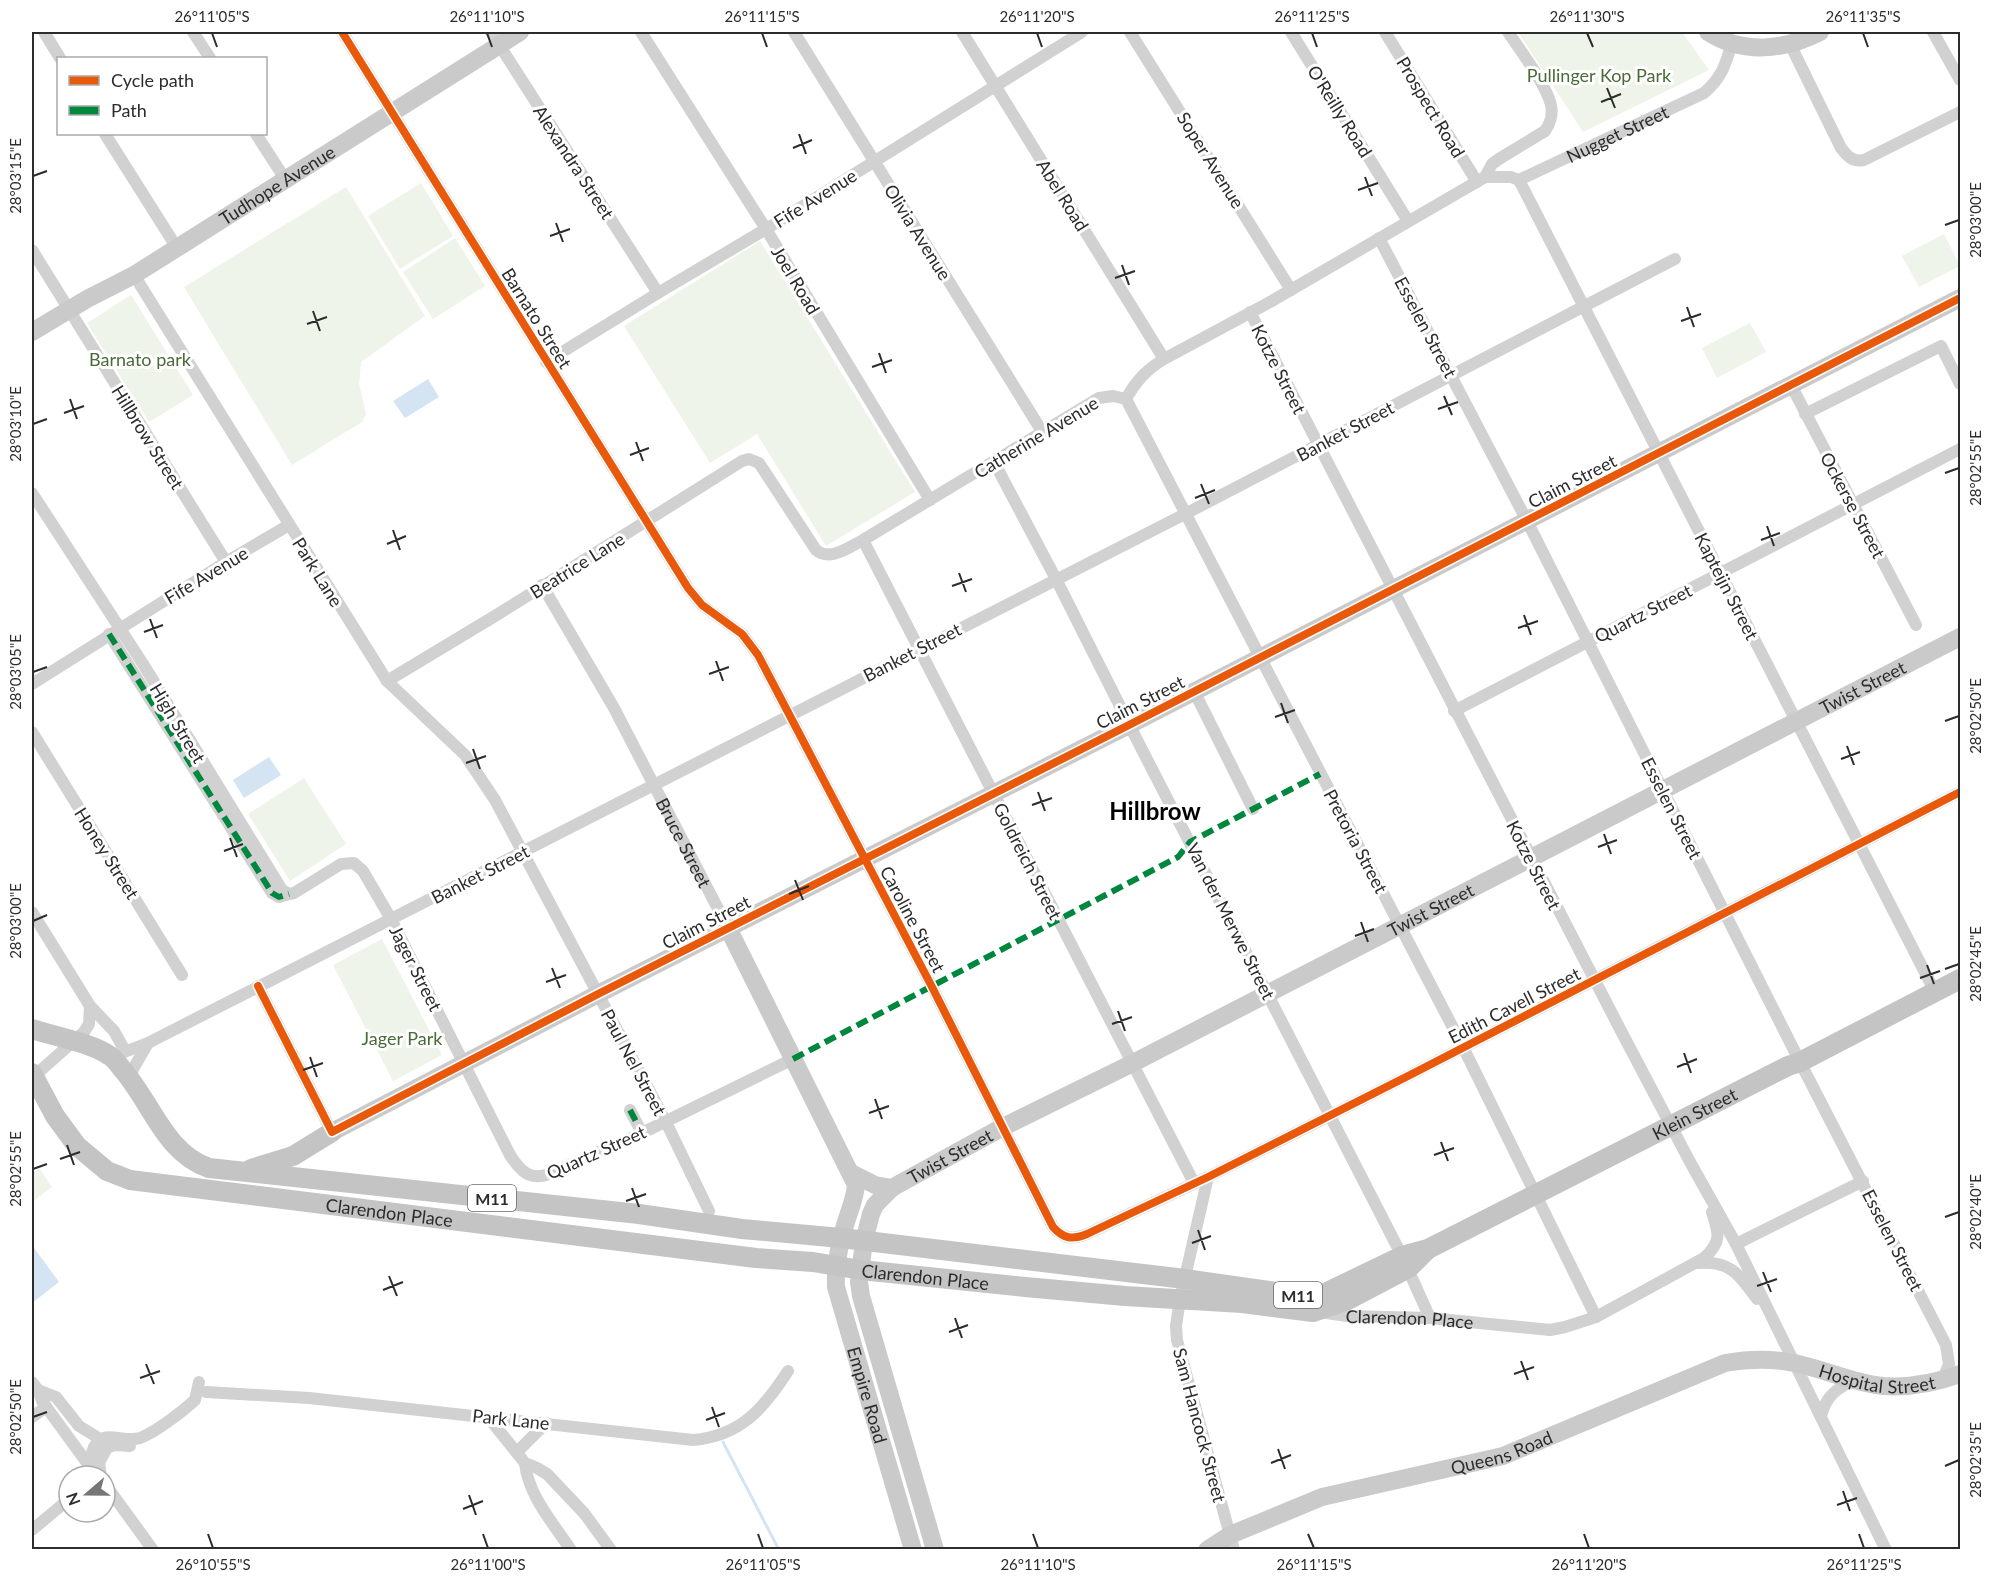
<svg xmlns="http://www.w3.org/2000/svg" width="1992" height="1581" font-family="Lato,sans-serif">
<rect width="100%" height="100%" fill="#fff"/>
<path fill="#eef4e9" d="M1518 32H1682L1709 70 1583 132Z
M421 183 453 236 400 269 368 216Z
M346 187 425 316 361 362 359 384 366 414 362 422 292 465 184 287Z
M1944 234 1960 266 1919 287 1902 256Z
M455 238 485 286 433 319 403 272Z
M760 241 915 492 826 546 757 434 710 463 624 326Z
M131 295 193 395 149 422 87 323Z
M1750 323 1766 352 1717 378 1702 348Z
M304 778 346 844 290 881 248 814Z
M382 939 442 1055 393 1081 333 965Z
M39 1168 52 1187 32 1202V1173Z"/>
<path fill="#d4e4f2" d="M428 379 439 397 405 418 393 401Z
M269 757 281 775 244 798 233 780Z
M32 1245 59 1282 32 1303Z"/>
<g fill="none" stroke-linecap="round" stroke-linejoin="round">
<path stroke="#d4e4f2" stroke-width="3" d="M723 1442 779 1550"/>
<g stroke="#d1d1d1" stroke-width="12">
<path d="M44 32 60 58"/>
<path d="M193 32 210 58"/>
<path d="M342 32 688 588 702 605 742 634 758 655 931 985 1053 1227C1064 1239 1072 1240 1087 1234L1208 1177 1410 1075 1960 792"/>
<path d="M491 32 658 293"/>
<path d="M641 32 766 229 930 500"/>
<path d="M794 32 1043 433"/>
<path d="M962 32 1164 359"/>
<path d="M1130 32 1291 290"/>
<path d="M1291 32 1408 221"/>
<path d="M1385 32 1477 182"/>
<path d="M1933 32 1960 80"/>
<path d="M1790 44 1841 148C1848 157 1853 162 1864 160L1960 112"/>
<path d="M105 134 177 248"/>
<path d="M256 134 285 179"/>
<path d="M1485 177 1492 164 1499 159 1545 131C1550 124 1553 114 1551 105 1546 84 1520 50 1508 32"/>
<path d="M1519 180 1935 992"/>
<path d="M1379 238 1527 521 1800 1062 1946 1345 1949 1364 1942 1381"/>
<path d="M32 250 226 562"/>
<path d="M134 275 387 681 465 755 495 800 665 1120 709 1211"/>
<path d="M1250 312 1620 1029 1690 1162 1736 1244 1886 1550"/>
<path d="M546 362 658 293 766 229 1082 32"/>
<path d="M1791 385 1916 625"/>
<path d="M1126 399 1463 1047 1596 1317"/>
<path id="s1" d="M1126 399C1136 381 1146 370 1164 359L1270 302 1485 177H1511L1519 180 1704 93C1722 77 1725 66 1732 43"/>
<path d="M1805 414 1941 346 1960 384"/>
<path d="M994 462 1056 579 1135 736 1402 1256 1430 1318"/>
<path d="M32 493 143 664 282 890 289 894 294 893 341 864 354 863 363 871 391 919 510 1155C520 1171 530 1181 549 1174L642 1133 793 1059"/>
<path d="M863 540 1194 1183"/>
<path id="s2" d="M542 585 614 708 728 928"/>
<path d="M109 634 272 893 279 897 289 894"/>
<path d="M387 681 495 616 742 461 749 459 759 463 816 550C830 562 849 547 863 540L1099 398 1113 396 1126 399"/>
<path d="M32 684 226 562 289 525"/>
<path d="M1194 691 1253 809"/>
<path d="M1454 711 1960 449"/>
<path d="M32 732 182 975"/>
<path d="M32 912 90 1006 114 1031 125 1051"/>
<path d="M258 986 332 1132"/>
<path d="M111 1057 148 1043 1185 514 1675 259"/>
<path d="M129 1076 148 1043"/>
<path d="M32 1078 84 1032 89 1024 90 1006"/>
<path d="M630 1110 642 1133"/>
<path d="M1208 1177 1180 1299 1176 1326 1177 1340 1234 1550"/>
<path d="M1736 1244 1863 1181"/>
<path d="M1697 1263C1730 1260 1739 1274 1757 1299"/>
<path id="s3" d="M1320 1312 1347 1316 1430 1318 1550 1330 1565 1327 1596 1317 1704 1258C1722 1242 1719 1233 1712 1212"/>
<path d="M32 1382 38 1390 42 1401 90 1467"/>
<path d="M38 1390 56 1397 79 1426 100 1439 104 1445"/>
<path d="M206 1392 309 1398 693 1440C741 1436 764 1408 788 1371"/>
<path d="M1821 1416C1826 1396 1836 1389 1854 1380"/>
<path d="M32 1417 46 1407"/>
<path d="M488 1417 525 1463 537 1468 547 1474 584 1513 611 1550"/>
<path d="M517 1452 546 1423"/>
<path d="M525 1463C528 1495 553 1523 571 1550"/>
<path d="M94 1476C89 1468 89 1462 92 1453 99 1425 122 1444 140 1438 156 1432 183 1411 195 1400L199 1382"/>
<path d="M101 1476 99 1463 107 1448 115 1445 130 1446"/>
<path d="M105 1484 153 1550"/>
<path d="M32 1530 69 1499"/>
</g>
<g stroke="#cacaca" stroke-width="18">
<path d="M1708 32C1743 55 1785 50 1820 32"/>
<path id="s4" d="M32 332 87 299 134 275 520 32"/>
<path id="s5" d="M728 928 856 1185C855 1198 850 1209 846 1222 839 1244 835 1264 836 1287L913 1550"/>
<path d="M332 1132 598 994 1129 725 1960 298"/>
<path d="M851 1173 875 1185 892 1188"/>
<path id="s6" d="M935 1550 861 1296 859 1282 864 1241 871 1214 875 1205 892 1188 899 1184 1001 1128 1133 1063 1960 637"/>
<path id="s7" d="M1207 1550 1230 1535 1322 1497 1503 1456 1725 1363C1748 1359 1771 1358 1794 1363 1824 1369 1853 1383 1883 1386 1910 1388 1935 1383 1960 1374"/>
</g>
<g stroke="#c4c4c4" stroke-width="20">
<path id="s8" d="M32 1029C53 1036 93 1043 110 1056 115 1059 119 1065 122 1069 152 1103 164 1152 209 1168L639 1214 742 1229 841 1238 1185 1279 1304 1296 1323 1294 1402 1256 1428 1249 1788 1066 1800 1062 1960 979"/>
<path id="s9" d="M32 1073 55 1116 77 1146 107 1171 130 1180 756 1258 813 1262 861 1270 1025 1287 1125 1296 1242 1303 1313 1312 1348 1300 1409 1268 1426 1251"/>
<path d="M251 1169 293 1156 332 1132"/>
</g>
<path stroke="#00873e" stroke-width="6" stroke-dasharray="12 6" stroke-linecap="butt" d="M109 634 272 893 279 897 289 894
M793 1059 1178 857 1190 842 1320 774
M630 1110 642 1133"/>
<defs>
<path id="cycleway" d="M342 32 688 588 702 605 742 634 758 655 931 985 1053 1227C1064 1239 1072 1240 1087 1234L1208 1177 1410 1075 1960 792
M258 986 332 1132 598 994 1129 725 1960 298"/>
</defs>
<use href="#cycleway" stroke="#fff" stroke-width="11"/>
<use href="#cycleway" stroke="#e8590c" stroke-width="8"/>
</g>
<path fill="none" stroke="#2c2c2c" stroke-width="2" d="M212 33 217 47M487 33 492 47M762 33 767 47M1037 33 1042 47M1312 33 1317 47M1587 33 1593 47M1863 33 1868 47M1607 88 1615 108M1601 102 1621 94M799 134 806 154M793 148 812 140M33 176 47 171M1365 177 1372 196M1358 190 1378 183M556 223 563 242M1945 225 1959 220M550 236 570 229M1122 265 1129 285M1115 278 1135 271M1687 307 1694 327M313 311 320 331M1681 321 1701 314M307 324 327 317M879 353 886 373M872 367 892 360M1444 396 1452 415M70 399 77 419M1438 409 1458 402M64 413 84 406M33 424 47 419M636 442 643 461M630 455 649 448M1945 473 1959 468M1201 484 1209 504M1195 498 1215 490M1767 526 1774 546M393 530 400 550M1761 540 1780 533M387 544 406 536M959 573 966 592M952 586 972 579M1524 615 1531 635M150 619 157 638M1518 628 1538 621M144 632 163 625M716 661 723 681M33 672 47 667M709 674 729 667M1281 703 1288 723M1275 717 1295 710M1945 721 1959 716M1847 746 1854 765M473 749 480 769M1841 759 1860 752M466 763 486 756M1038 792 1045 811M1032 805 1052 798M1604 834 1611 854M230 838 237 857M1598 847 1617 840M224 851 243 844M795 880 803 900M789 894 809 886M33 921 47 915M1361 922 1368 942M1355 936 1374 929M1927 965 1934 984M552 968 560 988M1945 969 1959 964M1920 978 1940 971M546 982 566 975M1118 1011 1125 1031M1112 1024 1132 1017M1684 1053 1691 1073M310 1057 317 1077M1677 1067 1697 1059M303 1070 323 1063M875 1099 882 1119M869 1113 889 1106M1441 1142 1448 1161M67 1145 74 1165M1434 1155 1454 1148M60 1159 80 1152M33 1169 47 1164M632 1188 639 1207M626 1201 646 1194M1945 1217 1959 1212M1198 1230 1205 1250M1192 1243 1211 1236M1763 1272 1771 1292M389 1276 397 1296M1757 1286 1777 1279M383 1290 403 1282M955 1318 962 1338M949 1332 968 1325M1521 1361 1528 1380M146 1364 154 1384M1514 1374 1534 1367M140 1378 160 1371M712 1407 719 1427M33 1417 47 1412M706 1420 725 1413M1278 1449 1285 1469M1271 1463 1291 1455M1945 1466 1959 1460M1843 1491 1850 1511M469 1495 476 1515M1837 1505 1857 1498M463 1509 483 1501M208 1534 213 1548M483 1534 488 1548M758 1534 763 1548M1033 1534 1038 1548M1308 1534 1314 1548M1584 1534 1589 1548M1859 1534 1864 1548"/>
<g text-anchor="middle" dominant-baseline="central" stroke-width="6" stroke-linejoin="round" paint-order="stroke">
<g fill="#fff" stroke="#6b6b6b" stroke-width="1.5">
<rect x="468" y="1185" width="48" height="26" rx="4.5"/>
<rect x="1274" y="1282" width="48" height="26" rx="4.5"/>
</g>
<g font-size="16" font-weight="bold" fill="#2c2c2c">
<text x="492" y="1198">M11</text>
<text x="1298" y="1295">M11</text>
</g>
<g font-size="18" fill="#4a6a37" stroke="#fff">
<text x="1599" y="75">Pullinger Kop Park</text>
<text x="140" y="359">Barnato park</text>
<text x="402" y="1038">Jager Park</text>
</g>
<g font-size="18" fill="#2c2c2c" stroke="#fff">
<text transform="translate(1431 107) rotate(59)">Prospect Road</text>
<text transform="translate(1340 111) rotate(58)">O'Reilly Road</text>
<text stroke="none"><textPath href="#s1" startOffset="568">Nugget Street</textPath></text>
<text transform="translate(1211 160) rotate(58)">Soper Avenue</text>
<text transform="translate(574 162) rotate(57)">Alexandra Street</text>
<text stroke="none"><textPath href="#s4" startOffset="286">Tudhope Avenue</textPath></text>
<text transform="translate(1063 195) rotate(58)">Abel Road</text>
<text transform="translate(815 198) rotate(-32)">Fife Avenue</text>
<text transform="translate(918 232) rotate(58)">Olivia Avenue</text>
<text transform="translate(796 280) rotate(59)">Joel Road</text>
<text transform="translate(537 318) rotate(58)">Barnato Street</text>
<text transform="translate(1426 327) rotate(62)">Esselen Street</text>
<text transform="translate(1279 369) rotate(63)">Kotze Street</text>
<text transform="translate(1345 431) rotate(-28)">Banket Street</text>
<text transform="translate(148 437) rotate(58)">Hillbrow Street</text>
<text transform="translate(1036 437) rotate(-31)">Catherine Avenue</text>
<text transform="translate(1572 481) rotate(-27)">Claim Street</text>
<text transform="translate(1853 505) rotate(62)">Ockerse Street</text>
<text transform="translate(577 565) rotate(-32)">Beatrice Lane</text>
<text transform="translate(318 572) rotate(58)">Park Lane</text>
<text transform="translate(206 575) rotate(-31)">Fife Avenue</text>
<text transform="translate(1727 586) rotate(63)">Kapteijn Street</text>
<text transform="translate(1643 613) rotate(-27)">Quartz Street</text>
<text transform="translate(912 652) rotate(-27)">Banket Street</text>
<text stroke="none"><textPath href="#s6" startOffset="1474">Twist Street</textPath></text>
<text transform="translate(1140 702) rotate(-27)">Claim Street</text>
<text transform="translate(178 723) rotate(59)">High Street</text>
<text transform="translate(1672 808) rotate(63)">Esselen Street</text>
<text transform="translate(1356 841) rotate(62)">Pretoria Street</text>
<text stroke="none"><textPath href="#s2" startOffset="294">Bruce Street</textPath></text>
<text transform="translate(107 853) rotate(58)">Honey Street</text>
<text transform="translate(1028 861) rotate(63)">Goldreich Street</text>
<text transform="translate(1534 865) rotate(63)">Kotze Street</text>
<text transform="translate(480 874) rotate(-27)">Banket Street</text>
<text stroke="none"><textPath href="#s6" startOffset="988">Twist Street</textPath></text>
<text transform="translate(913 919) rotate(62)">Caroline Street</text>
<text transform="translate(1231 921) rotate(63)">Van der Merwe Street</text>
<text transform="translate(706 922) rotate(-27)">Claim Street</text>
<text transform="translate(416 968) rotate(63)">Jager Street</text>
<text transform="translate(1514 1005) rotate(-27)">Edith Cavell Street</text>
<text transform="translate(634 1062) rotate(62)">Paul Nel Street</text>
<text stroke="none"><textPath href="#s8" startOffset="1770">Klein Street</textPath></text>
<text transform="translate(596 1152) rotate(-24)">Quartz Street</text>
<text stroke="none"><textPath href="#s6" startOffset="448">Twist Street</textPath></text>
<text stroke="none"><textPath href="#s9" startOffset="411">Clarendon Place</textPath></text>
<text transform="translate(1893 1240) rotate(63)">Esselen Street</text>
<text stroke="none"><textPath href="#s9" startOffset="951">Clarendon Place</textPath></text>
<text stroke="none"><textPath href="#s3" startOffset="90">Clarendon Place</textPath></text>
<text stroke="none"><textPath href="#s7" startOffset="708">Hospital Street</textPath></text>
<text stroke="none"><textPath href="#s5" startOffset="504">Empire Road</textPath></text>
<text transform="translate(511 1419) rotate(6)">Park Lane</text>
<text transform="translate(1200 1425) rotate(75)">Sam Hancock Street</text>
<text stroke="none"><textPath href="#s7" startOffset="312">Queens Road</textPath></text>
</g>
<g font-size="24" font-weight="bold" fill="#000" stroke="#fff">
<text x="1155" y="810">Hillbrow</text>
</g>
</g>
<rect width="1992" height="1581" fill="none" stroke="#ffffff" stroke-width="66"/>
<rect x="57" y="57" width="210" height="78" fill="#ffffff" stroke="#ababab" stroke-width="1.5"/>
<rect x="69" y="76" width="30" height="9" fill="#e8590c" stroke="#ababab" stroke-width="1.5"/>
<text x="111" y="87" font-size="18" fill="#2c2c2c">Cycle path</text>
<rect x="69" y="106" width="30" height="9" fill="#00873e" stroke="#ababab" stroke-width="1.5"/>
<text x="111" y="117" font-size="18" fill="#2c2c2c">Path</text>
<g transform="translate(87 1494) rotate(250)"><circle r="28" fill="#ffffff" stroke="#ababab" stroke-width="1.5"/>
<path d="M0-4.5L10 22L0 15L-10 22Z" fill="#767676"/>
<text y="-9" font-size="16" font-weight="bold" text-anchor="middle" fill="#2c2c2c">N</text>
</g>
<rect x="33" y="33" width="1926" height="1515" fill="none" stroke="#2c2c2c" stroke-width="2"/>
<g font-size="15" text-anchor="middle" fill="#2c2c2c">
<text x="212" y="22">26°11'05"S</text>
<text x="487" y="22">26°11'10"S</text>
<text x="762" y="22">26°11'15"S</text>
<text x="1037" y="22">26°11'20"S</text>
<text x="1312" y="22">26°11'25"S</text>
<text x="1587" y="22">26°11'30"S</text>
<text x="1863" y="22">26°11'35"S</text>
<text transform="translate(16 176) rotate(-90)" y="5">28°03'15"E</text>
<text transform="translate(1976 220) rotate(-90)" y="5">28°03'00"E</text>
<text transform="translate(16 424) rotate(-90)" y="5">28°03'10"E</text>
<text transform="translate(1976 468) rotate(-90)" y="5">28°02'55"E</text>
<text transform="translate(16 672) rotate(-90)" y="5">28°03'05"E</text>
<text transform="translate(1976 716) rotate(-90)" y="5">28°02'50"E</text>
<text transform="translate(16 921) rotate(-90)" y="5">28°03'00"E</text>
<text transform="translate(1976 964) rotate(-90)" y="5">28°02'45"E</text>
<text transform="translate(16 1169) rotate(-90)" y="5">28°02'55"E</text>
<text transform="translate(1976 1212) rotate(-90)" y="5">28°02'40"E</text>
<text transform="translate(16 1417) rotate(-90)" y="5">28°02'50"E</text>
<text transform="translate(1976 1460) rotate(-90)" y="5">28°02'35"E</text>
<text x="213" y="1570">26°10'55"S</text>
<text x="488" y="1570">26°11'00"S</text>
<text x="763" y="1570">26°11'05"S</text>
<text x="1038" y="1570">26°11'10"S</text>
<text x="1314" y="1570">26°11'15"S</text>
<text x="1589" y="1570">26°11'20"S</text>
<text x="1864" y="1570">26°11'25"S</text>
</g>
</svg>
